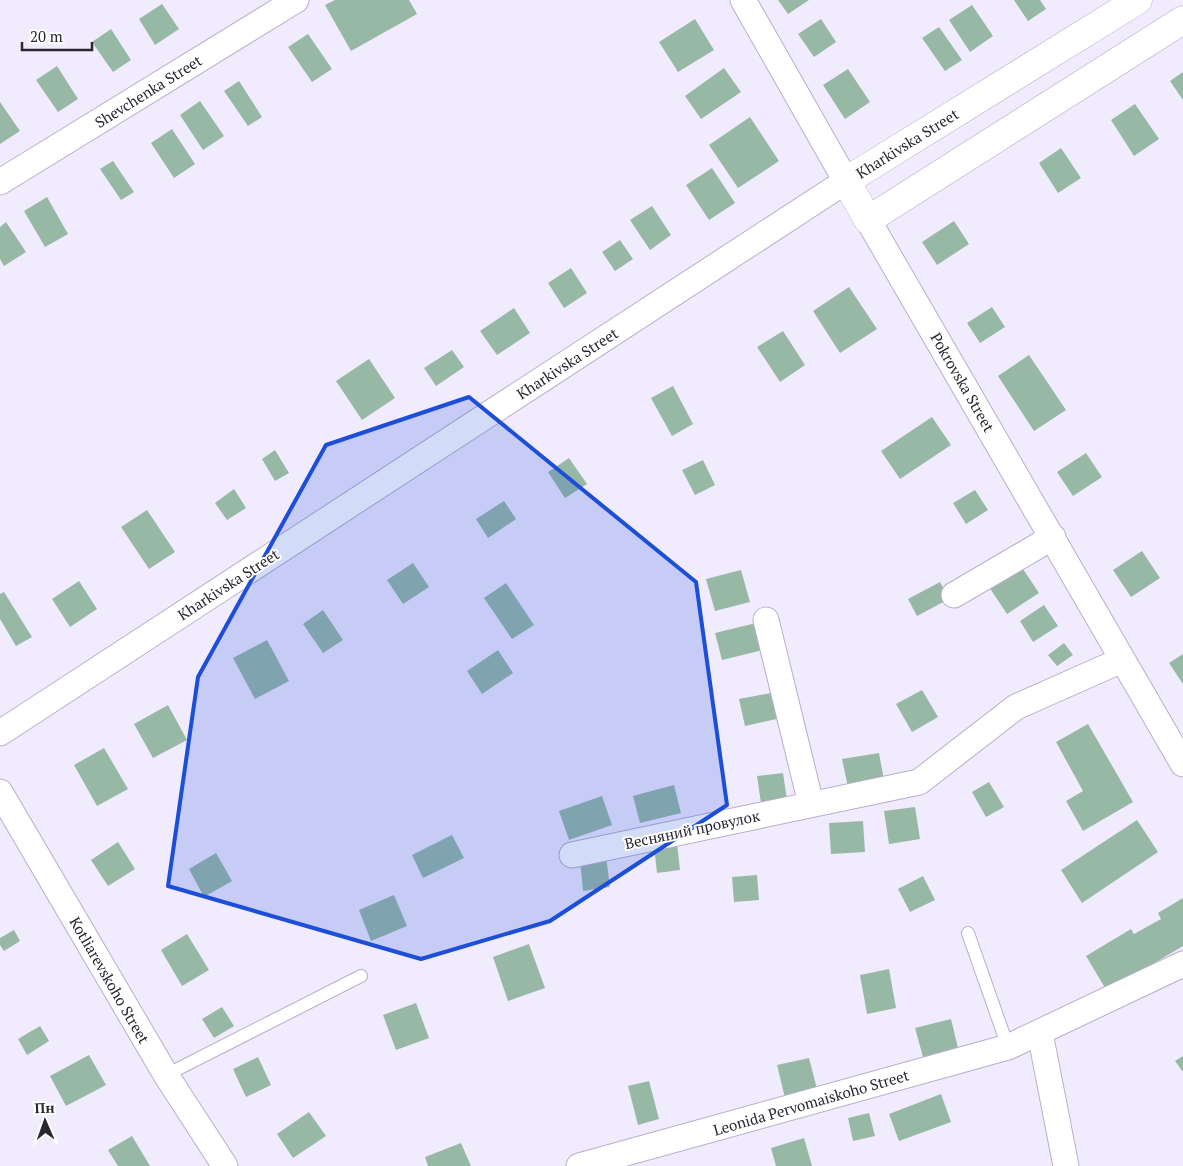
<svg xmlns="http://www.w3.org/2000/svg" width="1183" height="1166" font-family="'PT Serif',serif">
<rect width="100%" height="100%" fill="#f1ebfe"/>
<path fill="#98b8a6" d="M335 0H409L417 14 351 51 325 5Z
M778 0H809L788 14Z
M1014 0H1040L1046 9 1028 21Z
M162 4 179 29 155 45 139 19Z
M972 5 993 36 970 52 949 20Z
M695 19 714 50 678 72 659 42Z
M821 19 836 42 814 57 798 34Z
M939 27 962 60 945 71 922 38Z
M111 29 131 60 113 72 92 42Z
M308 34 332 69 312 82 288 47Z
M57 66 78 99 58 112 36 80Z
M724 68 741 92 701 119 685 96Z
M848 69 870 102 845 119 823 85Z
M1183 72V100L1170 81Z
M239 81 262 117 248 126 224 91Z
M200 101 224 136 203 150 180 115Z
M0 102 20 131 0 144Z
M1135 104 1159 139 1134 156 1111 120Z
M750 117 779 161 738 188 709 145Z
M172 129 195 164 174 178 151 143Z
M1061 148 1081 178 1058 193 1039 163Z
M113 161 134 192 121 200 100 169Z
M712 168 735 203 709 220 686 185Z
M47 197 68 234 45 247 24 211Z
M652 206 671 235 650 250 630 220Z
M954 221 969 244 937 265 922 242Z
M6 222 26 252 4 266 0 259V227Z
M620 240 633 259 615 271 602 252Z
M571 268 587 293 564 308 548 283Z
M849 287 877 329 840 353 813 311Z
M992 307 1005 327 980 343 967 323Z
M514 308 530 333 497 355 480 331Z
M783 331 805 365 780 382 757 347Z
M452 350 464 367 436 386 424 368Z
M1029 355 1066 410 1034 431 998 376Z
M369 359 395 398 362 420 336 381Z
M673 386 693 424 672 436 651 398Z
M932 417 951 445 900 479 881 451Z
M275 450 289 473 275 481 262 459Z
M1086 453 1102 477 1073 496 1057 472Z
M569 458 587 484 565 498 548 472Z
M703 460 715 485 695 495 682 470Z
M234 489 246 508 227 520 215 503Z
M975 490 988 510 966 524 953 503Z
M504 501 516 519 488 538 476 519Z
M147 510 175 552 149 569 121 527Z
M1142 551 1160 578 1131 597 1113 570Z
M413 563 429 587 403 604 387 580Z
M1021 566 1039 593 1007 614 989 587Z
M741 570 750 602 715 611 706 579Z
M79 581 97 609 70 627 52 599Z
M940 582 949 599 917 616 908 599Z
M506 583 534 625 512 639 484 598Z
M4 592 32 637 16 646 0 619V594Z
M1044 605 1058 626 1033 642 1020 621Z
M323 610 343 640 323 653 303 624Z
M756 623 763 650 722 660 715 633Z
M267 640 289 681 255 699 233 658Z
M1064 643 1073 655 1057 666 1048 655Z
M498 650 513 673 482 694 467 671Z
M1183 654V684L1169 663Z
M922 690 938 717 912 732 896 704Z
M776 692 781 718 745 726 739 699Z
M168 705 187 740 153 758 134 724Z
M1088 724 1133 802 1083 831 1066 801 1083 791 1056 742Z
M104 748 128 789 97 806 74 765Z
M879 753 884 780 848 787 842 759Z
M783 773 787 800 761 803 757 776Z
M989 782 1004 807 986 817 972 792Z
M674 785 681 813 640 823 633 796Z
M602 796 612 825 569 840 559 811Z
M915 807 920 839 889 844 884 811Z
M1137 820 1158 852 1082 903 1061 870Z
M863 821 865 852 831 854 829 823Z
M452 835 464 858 423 878 412 855Z
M118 842 135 869 108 886 91 860Z
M677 843 680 870 657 873 654 846Z
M216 853 232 881 204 897 189 869Z
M606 857 610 887 583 891 580 860Z
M757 875 759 900 734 902 732 877Z
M923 876 935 900 910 912 898 889Z
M394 895 407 926 371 941 359 910Z
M1183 898V946L1107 991 1086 956 1131 929 1134 934 1161 919 1158 913Z
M14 930 20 941 4 951 0 945V938Z
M187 934 209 970 182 986 161 950Z
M529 944 545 988 508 1001 493 957Z
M889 969 896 1008 867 1014 860 975Z
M416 1003 429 1038 396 1050 383 1015Z
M222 1007 234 1026 214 1038 202 1019Z
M951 1019 958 1048 923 1057 915 1028Z
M40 1026 49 1041 27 1055 18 1039Z
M89 1055 106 1085 66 1106 50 1076Z
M1183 1056V1072L1175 1061Z
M258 1057 271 1085 246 1097 233 1069Z
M809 1058 817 1089 785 1098 777 1065Z
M649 1081 659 1119 638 1125 628 1086Z
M941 1094 951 1122 899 1141 889 1114Z
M309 1112 326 1136 293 1158 277 1134Z
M869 1113 875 1136 853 1141 848 1118Z
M132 1136 150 1166H118L108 1150Z
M804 1138 812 1166H776L771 1148Z
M461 1143 471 1166H428L425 1157Z"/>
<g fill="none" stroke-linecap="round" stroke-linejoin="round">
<defs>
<path id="lane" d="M968 933 1008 1047
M166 1075 361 976"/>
<path id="street" d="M0 182 296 0
M868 220 1183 764
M954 595 1053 537
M766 620 811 804
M0 733 846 181 743 0
M0 792 166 1075 225 1166
M572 855 919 782 1016 707 1122 660
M1040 1033 1066 1166
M579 1166 1008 1047 1183 964"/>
<path id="secondary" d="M1138 0 846 181 868 220 1183 20"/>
</defs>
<use href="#lane" stroke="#b7aecc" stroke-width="14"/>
<use href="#street" stroke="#b7aecc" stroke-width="27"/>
<use href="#secondary" stroke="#b7aecc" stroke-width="29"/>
<use href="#lane" stroke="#fff" stroke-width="12"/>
<use href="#street" stroke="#fff" stroke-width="25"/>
<use href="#secondary" stroke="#fff" stroke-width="28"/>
</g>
<path fill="#1d4ed8" fill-opacity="0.2" stroke="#1d4ed8" stroke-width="4" stroke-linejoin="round" d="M469 397 696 582 727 805 550 921 421 959 168 886 198 677 326 445Z"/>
<g text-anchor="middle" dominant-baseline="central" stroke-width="4" stroke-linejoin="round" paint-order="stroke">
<g font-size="15" fill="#2a2732" stroke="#fff">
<text transform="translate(148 91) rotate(-32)">Shevchenka Street</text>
<text transform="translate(907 143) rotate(-32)">Kharkivska Street</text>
<text transform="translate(567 363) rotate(-33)">Kharkivska Street</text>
<text transform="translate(963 382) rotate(60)">Pokrovska Street</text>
<text transform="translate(228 584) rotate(-33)">Kharkivska Street</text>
<text transform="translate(692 829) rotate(-12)">Весняний провулок</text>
<text transform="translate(110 980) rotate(60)">Kotliarevskoho Street</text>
<text transform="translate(811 1102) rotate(-16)">Leonida Pervomaiskoho Street</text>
</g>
</g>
<g transform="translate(45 1121) rotate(358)" stroke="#ffffff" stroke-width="4" paint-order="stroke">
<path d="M0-4L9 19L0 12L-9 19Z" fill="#2a2732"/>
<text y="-8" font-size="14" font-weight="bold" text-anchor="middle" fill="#2a2732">Пн</text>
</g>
<path d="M22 42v8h70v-8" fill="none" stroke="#2a2732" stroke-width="2.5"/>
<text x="30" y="42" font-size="15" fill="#2a2732" stroke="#ffffff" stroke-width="4" paint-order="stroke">20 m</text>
</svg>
